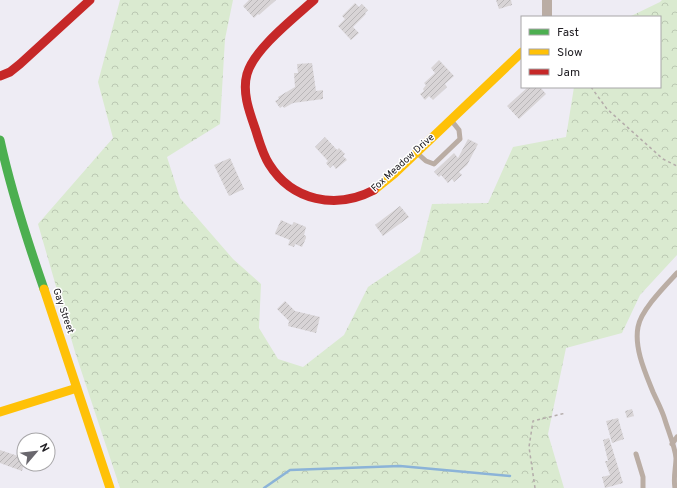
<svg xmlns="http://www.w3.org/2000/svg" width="677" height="488" font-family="Overpass,sans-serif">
<defs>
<pattern id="forest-crowns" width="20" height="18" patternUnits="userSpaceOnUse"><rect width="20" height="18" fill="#daead0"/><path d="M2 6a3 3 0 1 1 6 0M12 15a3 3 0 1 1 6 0" fill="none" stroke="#bbc8b2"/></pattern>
<pattern id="building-hatch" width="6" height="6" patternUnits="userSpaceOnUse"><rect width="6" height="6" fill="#d8d4d6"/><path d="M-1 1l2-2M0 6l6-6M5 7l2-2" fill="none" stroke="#b9b6b8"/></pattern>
</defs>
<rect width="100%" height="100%" fill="#eeecf4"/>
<path fill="url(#forest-crowns)" d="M120 0H233L225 39 220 124 167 157 180 198 233 259 261 284 259 328 278 359 303 367 344 335 368 287 420 252 432 204 488 203 513 147 566 137 574 87H660V17H629L660 2 662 0H677V255L640 295 622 333 566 348 548 434 564 488H120L75 352 38 224 113 138 98 82Z"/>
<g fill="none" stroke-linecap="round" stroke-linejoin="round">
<path stroke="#8bb3d8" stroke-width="2.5" d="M264 488 290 470 400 466 510 476"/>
</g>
<path fill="url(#building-hatch)" d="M249 0H276L259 15 258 14 254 18 243 6Z
M496 0H511L512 5 499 9Z
M355 3 359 7 362 4 368 10 365 13 366 14 353 27 359 33 351 40 338 26 345 19 342 16Z
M439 60 454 76 445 84 447 87 433 100 429 96 425 100 420 94 424 91 423 89 426 85 424 83 435 73 431 68Z
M312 63 316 91 323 90V99L293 103 284 108 283 106 280 108 275 101 279 99 278 97 295 87 294 73H298L297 64Z
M528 87H540L546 94 519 119 507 106Z
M325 137 337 150 339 148 345 154 343 156 347 160 336 169 333 165 330 168 326 163 328 161 315 147Z
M468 139 478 144 467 165 459 172 462 175 454 182 452 179 448 183 441 175 439 177 434 172 454 153 458 158Z
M230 158 244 189 229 196 214 165Z
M400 206 409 217 383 236 375 225Z
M281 220 292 225 294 222 306 227 304 235 306 236V238L302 247 295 244 294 247 288 245 290 240 275 234V233Z
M285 301 295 311 320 317 316 333 288 326 289 321 277 309Z
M632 409 634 416 627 418 625 411Z
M618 418 624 439 612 443 606 421Z
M609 438 623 483 605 488 602 477 610 475 605 461H608L603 440Z
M0 450 21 457 20 460 24 462 22 471 0 463Z"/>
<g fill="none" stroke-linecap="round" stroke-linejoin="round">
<path stroke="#b4acaa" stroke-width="1.5" stroke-dasharray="3 3" stroke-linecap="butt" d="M591 87 607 109 663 159 677 166
M535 488 529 447 533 421 566 413"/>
<path stroke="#baada4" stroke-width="5" d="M417 153 426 161 434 164 460 139 459 130 451 120
M672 444 677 437
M636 454 643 477V488
M675 488C673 477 676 468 676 458 675 447 668 430 665 420 662 410 657 401 653 392 645 372 634 348 638 327 641 310 665 286 677 273"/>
<path stroke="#baada4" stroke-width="10" d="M547 0V17"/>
<path stroke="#4caf50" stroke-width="9" d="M0 140C11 191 27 240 44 289"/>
<path stroke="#ffc107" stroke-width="9" d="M374 190 394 174 522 52
M44 289 110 488
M0 412 77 388"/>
<path stroke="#c62828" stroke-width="9" d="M314 0C294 18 254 49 247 74 242 92 249 111 255 128 259 140 262 153 269 164 292 201 336 210 374 190
M0 76 10 72 20 64 90 0"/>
</g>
<g text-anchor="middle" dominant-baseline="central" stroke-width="3" stroke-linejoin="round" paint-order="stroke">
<g font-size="10" fill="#222025" stroke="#fff">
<text transform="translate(403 163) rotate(-42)">Fox Meadow Drive</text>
<text transform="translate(63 311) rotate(71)">Gay Street</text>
</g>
</g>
<rect x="521" y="16" width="140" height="72" fill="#ffffff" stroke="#a7a6a8"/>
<rect x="529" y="29" width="20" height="6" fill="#4caf50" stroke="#a7a6a8"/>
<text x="557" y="36" font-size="12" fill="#222025">Fast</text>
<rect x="529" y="49" width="20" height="6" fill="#ffc107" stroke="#a7a6a8"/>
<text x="557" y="56" font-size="12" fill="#222025">Slow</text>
<rect x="529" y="69" width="20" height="6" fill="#c62828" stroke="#a7a6a8"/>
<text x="557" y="76" font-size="12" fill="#222025">Jam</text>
<g transform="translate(36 452) rotate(62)"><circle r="19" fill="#ffffff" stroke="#a7a6a8"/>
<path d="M0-3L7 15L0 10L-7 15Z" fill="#69676d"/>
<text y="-6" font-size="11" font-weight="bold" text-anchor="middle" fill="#222025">N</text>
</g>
</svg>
